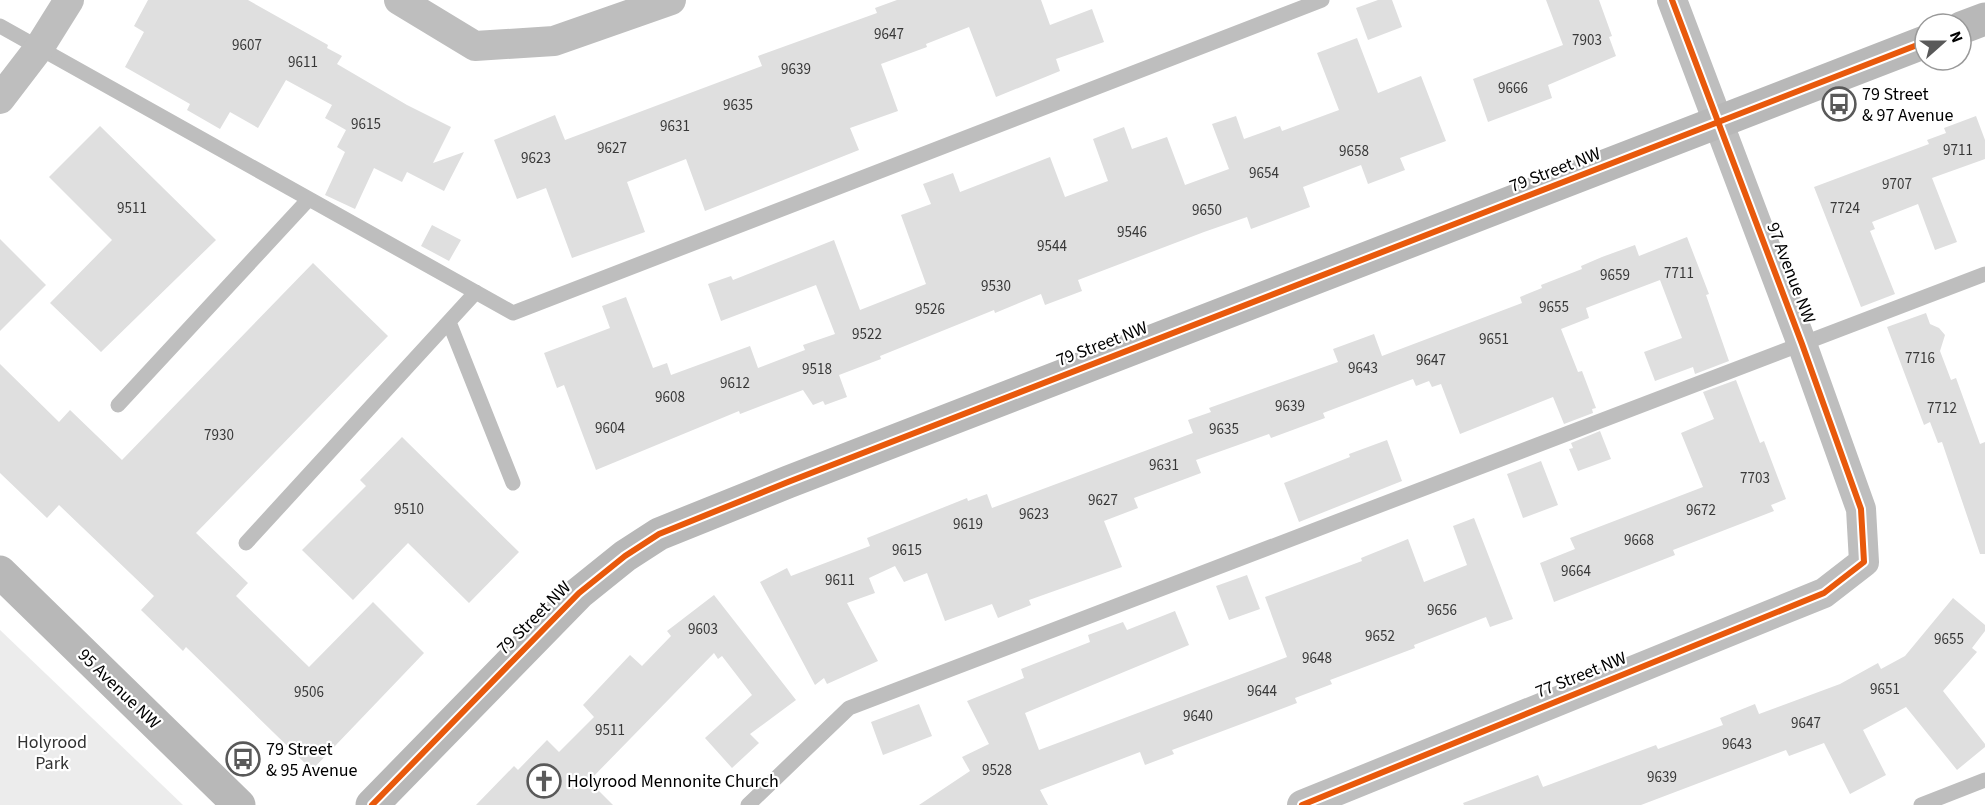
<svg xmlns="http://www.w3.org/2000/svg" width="1985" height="805" font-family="'Source Sans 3',sans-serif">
<rect width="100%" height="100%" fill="#fff"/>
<path fill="#ececec" d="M0 630 183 805H0Z"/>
<path fill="#dfdfdf" d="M148 0H248L328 45 327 48 342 56 337 64 407 105 451 127 433 163 464 152 444 191 407 172 402 182 374 168 355 209 325 195 345 152 337 147 346 130 325 118 332 105 286 80 258 128 230 112 220 129 187 110 190 104 125 67 144 32 134 26Z
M897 0H1041L1050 25 1092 9 1104 42 1056 59 1060 71 996 97 969 27 926 44 927 47 881 64 898 111 850 128 859 150 705 211 686 159 627 182 645 232 572 258 546 188 517 199 494 140 555 115 565 140 762 66 758 56 877 13 875 8Z
M1378 0H1392L1402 27 1368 40 1356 8Z
M1546 0H1599L1612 36 1609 37 1616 56 1548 85 1552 98 1488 122 1473 79 1563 45Z
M1357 38 1378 93 1421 76 1446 141 1400 158 1405 170 1368 184 1361 165 1303 187 1310 207 1251 229 1247 217 1204 232 1078 280 1082 291 1045 305 1041 294 995 313 994 310 880 356 881 359 839 375 847 397 825 405 823 401 813 405 803 390 740 414 739 411 596 470 564 385 557 388 544 353 610 328 602 306 626 297 653 368 667 363 671 375 750 346 758 368 805 350 803 345 835 334 816 285 721 321 708 284 731 276 733 280 834 240 860 310 926 284 901 215 931 204 923 184 953 173 960 192 1050 157 1065 197 1108 181 1093 139 1124 127 1132 149 1167 137 1185 185 1229 169 1212 124 1236 116 1244 139 1280 126 1282 131 1339 110 1317 53Z
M1976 116 1985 140V159L1932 178 1957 242 1935 250 1918 204 1872 222 1875 229 1870 231 1895 294 1861 307 1814 187 1929 144 1927 140 1946 133 1944 128Z
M100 126 216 240 101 352 50 303 112 240 49 177Z
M432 225 461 240 449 261 421 246Z
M1687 237 1709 294 1706 295 1729 361 1695 374 1693 367 1655 381 1644 352 1682 338 1660 280 1586 308 1589 318 1561 329 1578 372 1582 371 1596 408 1592 409 1593 413 1564 424 1553 397 1460 434 1441 384 1432 387 1429 381 1416 386 1413 379 1323 413 1325 418 1271 438 1269 434 1196 460 1201 473 1134 498 1138 508 1104 521 1122 567 1029 600 1031 605 998 618 992 604 945 621 927 573 904 582 895 566 869 578 875 593 847 603 878 661 827 684 824 678 815 685 760 582 787 568 791 576 870 546 867 538 967 498 968 501 987 494 992 508 1193 433 1188 420 1211 412 1209 408 1338 362 1333 349 1374 334 1382 356 1522 303 1520 297 1542 288 1541 285 1582 269 1581 266 1602 257 1635 245 1639 256Z
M0 239 46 285 0 331Z
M313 263 388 336 196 533 248 583 236 596 309 667 373 602 424 653 312 770 186 647 183 651 141 610 154 596 59 505 47 518 0 473V364L59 422 70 410 122 460Z
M1926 313 1930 324 1939 328 1945 335 1940 351 1951 380 1956 378 1980 444 1985 442V554H1980L1942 442 1938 443 1930 422 1924 425 1887 327Z
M1736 380 1760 443 1764 441 1786 499 1771 505 1774 511 1673 550 1675 555 1554 602 1540 563 1575 549 1570 538 1703 487 1681 433 1714 419 1703 392Z
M1600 431 1611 459 1578 471 1569 449 1573 448 1571 443Z
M402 437 519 552 469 603 408 543 353 600 302 550 366 486 360 480Z
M1387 440 1402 481 1299 522 1284 483 1350 457 1349 454Z
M1541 461 1558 505 1523 518 1507 474Z
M1474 518 1513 619 1490 627 1486 617 1414 645 1415 648 1330 680 1332 684 1295 698 1297 703 1172 750 1174 754 1145 765 1140 752 1040 790 1048 805H919L970 771 962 757 989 744 967 701 1024 678 1021 669 1090 642 1088 635 1123 622 1127 630 1175 611 1189 645 1025 713 1039 750 1287 657 1265 597 1362 561 1361 558 1408 539 1424 582 1467 565 1453 526Z
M1247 575 1260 609 1229 620 1216 586Z
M714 595 796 700 750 734 759 743 732 768 705 738 752 695 722 656 718 659 714 653 589 781 613 805H476L514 766 518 770 547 740 559 752 594 717 583 705 630 655 642 666 671 636 667 631Z
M1953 598 1985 625V631L1972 648 1977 652 1943 691 1985 744V747L1957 770 1906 707 1863 730 1886 775 1850 794 1824 743 1789 756 1786 750 1641 805H1464L1463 803 1538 775 1543 787 1656 745 1658 749 1723 725 1720 718 1755 704 1759 714 1840 684 1878 663 1881 669 1905 656Z
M919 704 932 736 883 755 871 722Z"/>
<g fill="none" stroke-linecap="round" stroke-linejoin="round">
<path stroke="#bebebe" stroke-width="15" d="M0 26 513 313 1322 0
M449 322 513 483
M118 405 308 200
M246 543 476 292
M748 805 849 708 1985 274
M1921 805 1985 780"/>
<path stroke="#bebebe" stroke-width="30" d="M399 0 475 46 554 41 671 0
M0 99 39 48 69 0
M1302 805 1824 593 1864 562 1861 509 1802 344 1672 0"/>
<path stroke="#b8b8b8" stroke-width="33" d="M1961 28 1985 19
M0 572 239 805
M372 805 579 593 625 556 659 534 788 482 1925 42"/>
<defs>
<path id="cycleway" d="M372 805 579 593 625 556 659 534 788 482 1925 42
M1302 805 1824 593 1864 562 1861 509 1802 344 1672 0"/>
</defs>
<use href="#cycleway" stroke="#fff" stroke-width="10"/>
<use href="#cycleway" stroke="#e8590c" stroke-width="6"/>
</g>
<defs>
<symbol id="bus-ring" viewBox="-11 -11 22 22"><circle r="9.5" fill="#fff" stroke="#595959" stroke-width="1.5"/><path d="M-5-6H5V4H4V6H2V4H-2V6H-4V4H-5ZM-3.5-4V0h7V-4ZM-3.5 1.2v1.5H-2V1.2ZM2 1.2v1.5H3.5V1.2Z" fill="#595959"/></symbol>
<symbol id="church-ring" viewBox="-11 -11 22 22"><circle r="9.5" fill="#fff" stroke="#595959" stroke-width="1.5"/><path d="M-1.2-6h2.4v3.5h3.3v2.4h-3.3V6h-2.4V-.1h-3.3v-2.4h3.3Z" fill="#595959"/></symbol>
</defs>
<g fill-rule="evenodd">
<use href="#bus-ring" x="1820" y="85" width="38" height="38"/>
<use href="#bus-ring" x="224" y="740" width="38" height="38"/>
<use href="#church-ring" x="525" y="762" width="38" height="38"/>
</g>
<g text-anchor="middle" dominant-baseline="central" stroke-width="4.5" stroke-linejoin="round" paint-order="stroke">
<g font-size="15" fill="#383838">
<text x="889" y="34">9647</text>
<text x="1587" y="40">7903</text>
<text x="247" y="45">9607</text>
<text x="303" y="62">9611</text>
<text x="796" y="69">9639</text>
<text x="1513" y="88">9666</text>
<text x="738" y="105">9635</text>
<text x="366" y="124">9615</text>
<text x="675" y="126">9631</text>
<text x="612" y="148">9627</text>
<text x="1958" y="150">9711</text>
<text x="1354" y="151">9658</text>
<text x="536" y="158">9623</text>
<text x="1264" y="173">9654</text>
<text x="1897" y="184">9707</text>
<text x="132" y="208">9511</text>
<text x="1845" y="208">7724</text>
<text x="1207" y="210">9650</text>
<text x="1132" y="232">9546</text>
<text x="1052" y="246">9544</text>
<text x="1679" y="273">7711</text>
<text x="1615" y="275">9659</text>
<text x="996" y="286">9530</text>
<text x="1554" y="307">9655</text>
<text x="930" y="309">9526</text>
<text x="867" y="334">9522</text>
<text x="1494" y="339">9651</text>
<text x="1920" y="358">7716</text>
<text x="1431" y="360">9647</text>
<text x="1363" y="368">9643</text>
<text x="817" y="369">9518</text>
<text x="735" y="383">9612</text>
<text x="670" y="397">9608</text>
<text x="1290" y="406">9639</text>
<text x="1942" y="408">7712</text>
<text x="610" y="428">9604</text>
<text x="1224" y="429">9635</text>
<text x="219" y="435">7930</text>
<text x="1164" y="465">9631</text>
<text x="1755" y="478">7703</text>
<text x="1103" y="500">9627</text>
<text x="409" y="509">9510</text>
<text x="1701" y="510">9672</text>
<text x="1034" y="514">9623</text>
<text x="968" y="524">9619</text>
<text x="1639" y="540">9668</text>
<text x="907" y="550">9615</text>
<text x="1576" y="571">9664</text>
<text x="840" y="580">9611</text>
<text x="1442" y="610">9656</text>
<text x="703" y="629">9603</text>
<text x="1380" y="636">9652</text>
<text x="1949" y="639">9655</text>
<text x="1317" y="658">9648</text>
<text x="1885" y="689">9651</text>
<text x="1262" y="691">9644</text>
<text x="309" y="692">9506</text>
<text x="1198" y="716">9640</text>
<text x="1806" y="723">9647</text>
<text x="610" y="730">9511</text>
<text x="1737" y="744">9643</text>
<text x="997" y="770">9528</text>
<text x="1662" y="777">9639</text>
</g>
<g font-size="18" fill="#000" stroke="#fff" text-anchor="start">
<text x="1862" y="94">79 Street<tspan x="1862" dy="21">&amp; 97 Avenue</tspan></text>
<text x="266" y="749">79 Street<tspan x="266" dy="21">&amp; 95 Avenue</tspan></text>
<text x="567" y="781">Holyrood Mennonite Church</text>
</g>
<g font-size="18" fill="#000" stroke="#fff">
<text transform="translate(1555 170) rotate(-21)">79 Street NW</text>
<text transform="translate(1791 273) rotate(69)">97 Avenue NW</text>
<text transform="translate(1102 344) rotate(-21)">79 Street NW</text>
<text transform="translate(534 618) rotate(-45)">79 Street NW</text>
<text transform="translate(1581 675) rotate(-22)">77 Street NW</text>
<text transform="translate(119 689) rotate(44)">95 Avenue NW</text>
</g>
<g font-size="18" fill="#333" stroke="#fff">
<text x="52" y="742">Holyrood<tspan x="52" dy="21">Park</tspan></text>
</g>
</g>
<g transform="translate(1943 42) rotate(69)"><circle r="28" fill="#ffffff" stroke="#999999" stroke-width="1.5"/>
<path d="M0-4.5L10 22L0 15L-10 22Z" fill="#595959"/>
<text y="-9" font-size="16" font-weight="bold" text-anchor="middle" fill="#000000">N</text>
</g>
</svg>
